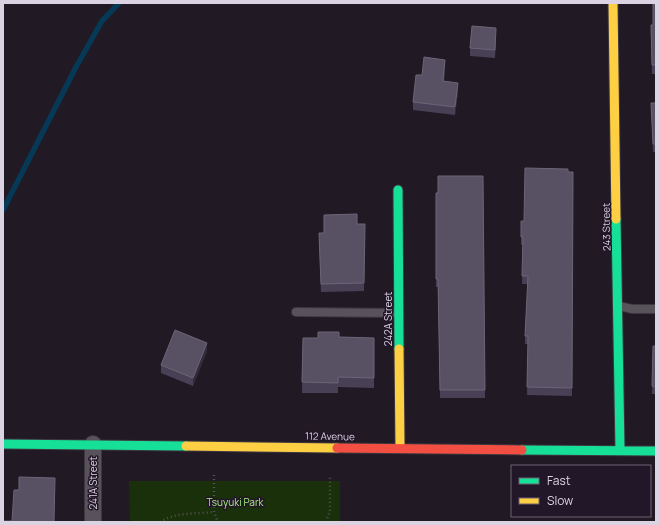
<svg xmlns="http://www.w3.org/2000/svg" width="659" height="525" font-family="Manrope,sans-serif">
<rect width="100%" height="100%" fill="#211a25"/>
<path fill="#1a300a" d="M129 481H340V522H130Z"/>
<g fill="none" stroke-linecap="round" stroke-linejoin="round">
<path stroke="#053956" stroke-width="5.5" d="M3 210 76 67 102 21 119 3"/>
<defs>
<path id="lane" d="M619 306 632 309H656
M296 312 397 313"/>
<path id="street" d="M93 522V444"/>
<path id="fast" d="M398 190 399 349
M616 219 620 450
M3 444 186 446
M522 450 656 451"/>
<path id="slow" d="M613 3 616 219
M399 349 400 447
M186 446 337 448"/>
<path id="jam" d="M337 448 522 450"/>
</defs>
<use href="#lane" stroke="#3d3740" stroke-width="10"/>
<use href="#street" stroke="#3d3740" stroke-width="18"/>
<use href="#fast" stroke="#3d3740" stroke-width="11"/>
<use href="#slow" stroke="#3d3740" stroke-width="11"/>
<use href="#jam" stroke="#3d3740" stroke-width="11"/>
<path stroke="#535057" stroke-width="2.5" stroke-dasharray="1 3" stroke-linecap="butt" d="M214 475V512L218 522
M160 522C175 512 197 514 214 512
M326 522 330 511V476"/>
<use href="#lane" stroke="#58525b" stroke-width="8"/>
<use href="#street" stroke="#58525b" stroke-width="16"/>
<use href="#fast" stroke="#16e098" stroke-width="9"/>
<use href="#slow" stroke="#ffcf43" stroke-width="9"/>
<use href="#jam" stroke="#f24e42" stroke-width="9"/>
</g>
<path fill="#484155" d="M653 3 656 74H652L651 25H653Z
M496 36 495 58 470 56V48Z
M445 68 444 81 458 91 455 115 413 110V102L422 75Z
M651 103H656V152H653Z
M568 172H573L572 396 527 395 528 344H525V336L528 284H522L523 245H521V237L524 221Z
M483 176 485 398H440L438 287H436V193H438Z
M357 224H365L364 291 321 292 319 241 324 233Z
M339 337 374 338V388L338 387V393H302L303 338H318Z
M653 346H656V394H652Z
M207 351 193 386 161 373V365Z"/>
<path fill="#322b3b" d="M496 28V36L495 58V50Z
M445 60V68L443 89V81Z
M458 83V91L455 115V107Z
M207 343V351L193 386V378Z"/>
<path fill="#585164" stroke="#6c6577" d="M653 3H656V77V65H652L651 25H653Z
M472 26 496 28 495 50 470 48Z
M424 57 445 60 443 81 458 83 455 107 413 102 416 75H422Z
M651 103H656V144H653Z
M525 168 568 169V172H573L572 388 527 387 528 336H525L528 276H522L523 237H521V221H524Z
M438 176H483L485 390H440L438 279H436V193H438Z
M357 214V224H365L364 283 321 284 319 233H324V215Z
M175 330 207 343 193 378 161 365Z
M318 332H339V337L374 338V378L338 377V383L302 382 303 338H318Z
M653 346H656V387L652 386Z
M19 477 55 478 54 522H4V521H12L14 490H19Z"/>
<g text-anchor="middle" dominant-baseline="central" stroke-width="3" stroke-linejoin="round" paint-order="stroke">
<g font-size="10" fill="#dbd3e1" stroke="#221629">
<text transform="translate(606 227) rotate(-91)">243 Street</text>
<text transform="translate(388 319) rotate(-90)">242A Street</text>
<text transform="translate(330 436) rotate(1)">112 Avenue</text>
<text transform="translate(93 483) rotate(-90)">241A Street</text>
</g>
<g font-size="10" fill="#a7ed80" stroke="#221629">
<text x="235" y="502">Tsuyuki Park</text>
</g>
</g>
<rect width="659" height="525" fill="none" stroke="#dbd3e1" stroke-width="8"/>
<rect x="511" y="465" width="140" height="52" fill="#221629" stroke="#6c6273"/>
<rect x="519" y="478" width="20" height="6" fill="#16e098" stroke="#6c6273"/>
<text x="547" y="485" font-size="12" fill="#dbd3e1">Fast</text>
<rect x="519" y="498" width="20" height="6" fill="#ffcf43" stroke="#6c6273"/>
<text x="547" y="505" font-size="12" fill="#dbd3e1">Slow</text>
</svg>
